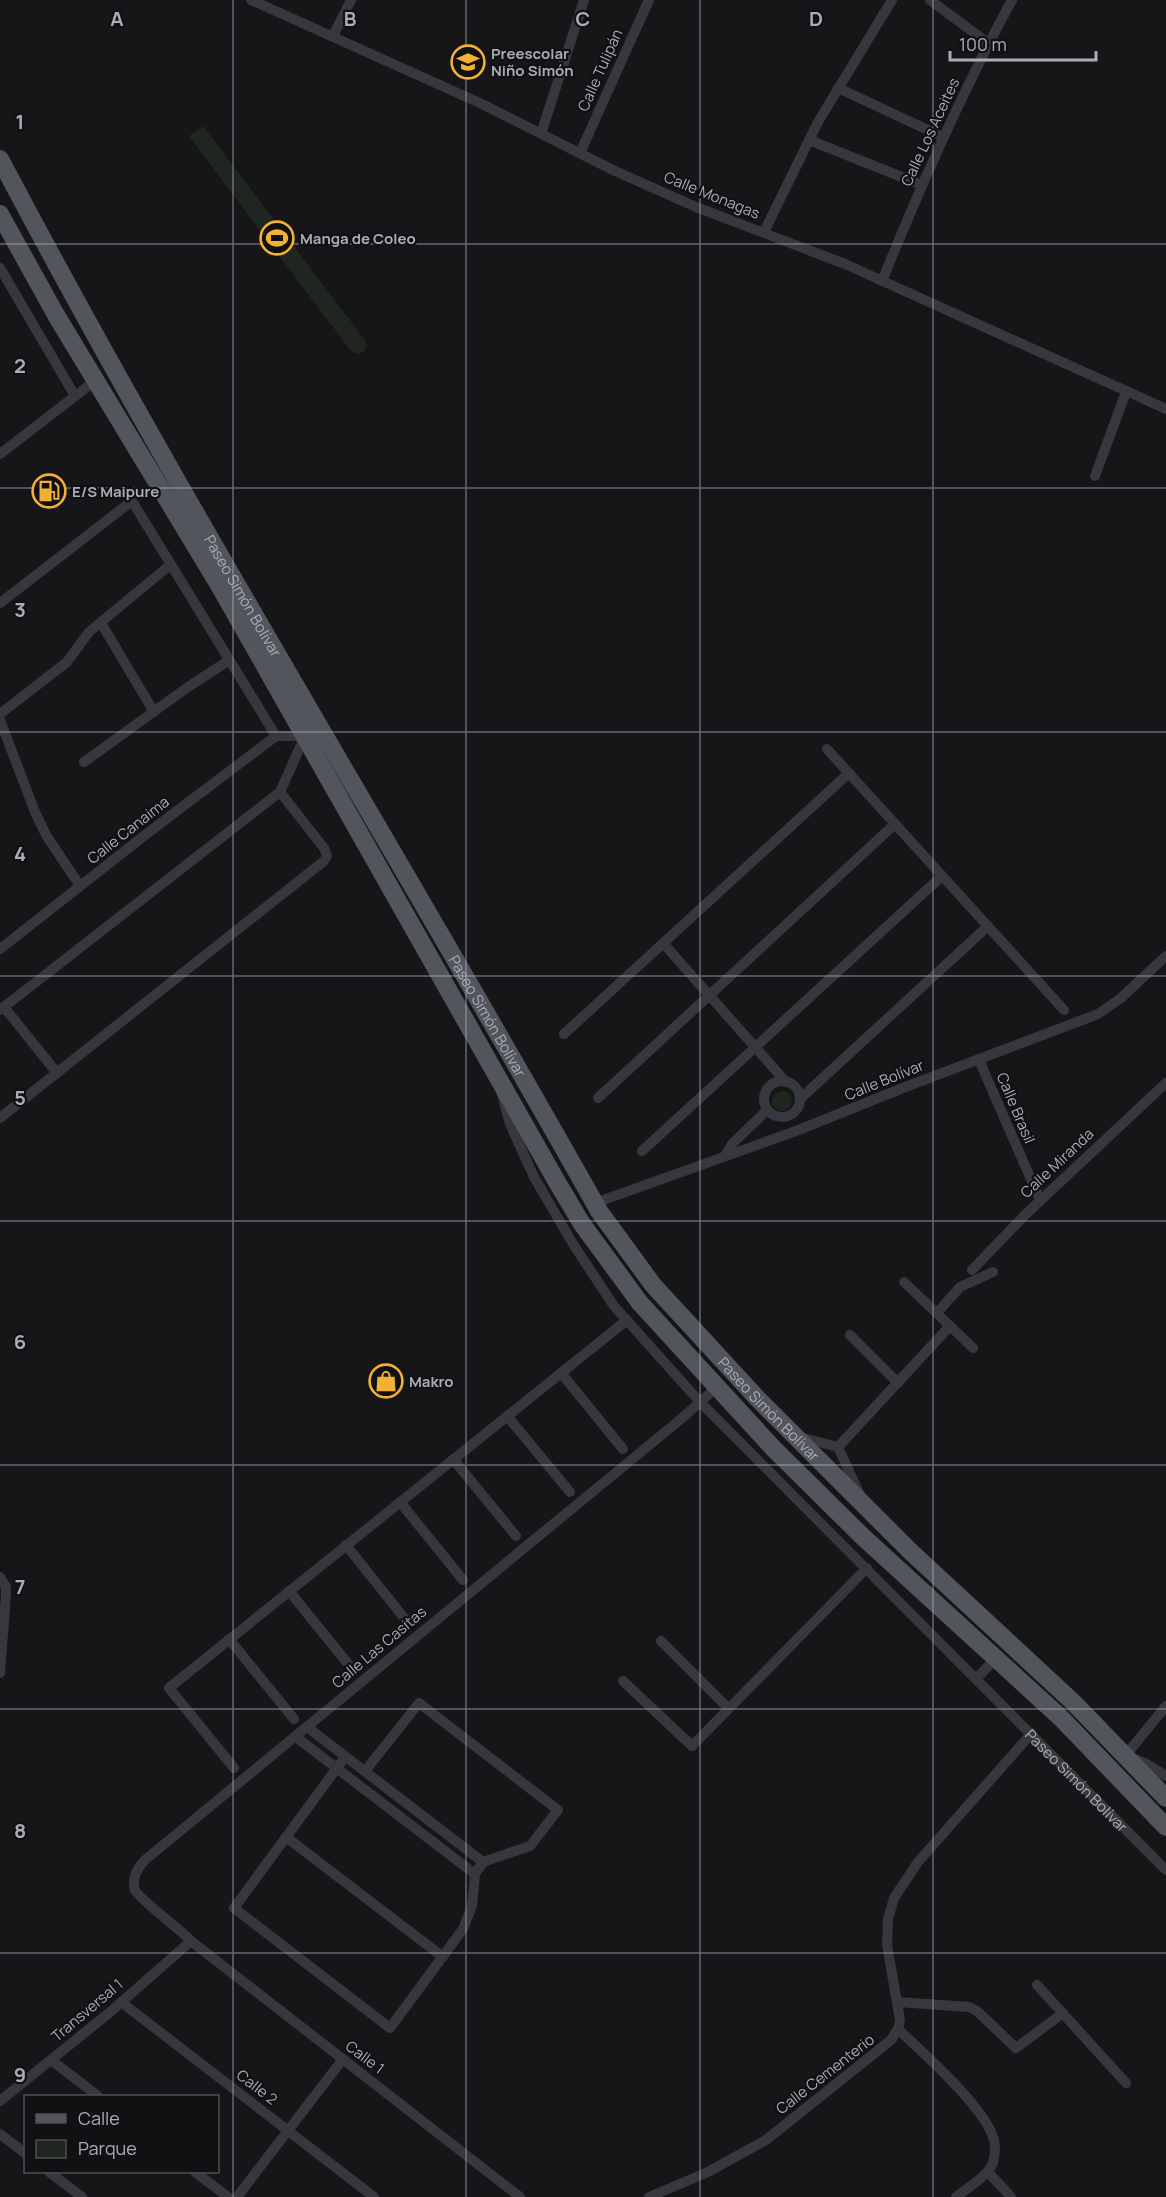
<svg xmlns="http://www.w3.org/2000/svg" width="1166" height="2197" font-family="Manrope,sans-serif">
<rect width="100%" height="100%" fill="#161618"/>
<path fill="#1e261f" d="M203 126 365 340 367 347 364 352 357 354 351 351 189 136Z
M772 1101a10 10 0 1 1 20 0a10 10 0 1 1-20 0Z"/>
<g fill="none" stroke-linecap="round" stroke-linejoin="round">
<g stroke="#37383d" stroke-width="10">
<path d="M251 0 482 104 615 171 696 207 845 264 1166 409"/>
<path d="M930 0 988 43"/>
<path d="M333 36 351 0"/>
<path d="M838 88 943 137"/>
<path d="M541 134 584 0"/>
<path d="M809 140 922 185"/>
<path d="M580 153 649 0"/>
<path d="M764 232 818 122 892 0"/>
<path d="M0 268 75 396"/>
<path d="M882 281C921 185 962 91 1012 0"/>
<path d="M0 454 96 380"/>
<path d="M1095 476 1126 392"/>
<path d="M0 603 132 501 276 736"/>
<path d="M101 623 154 712"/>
<path d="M0 714 67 662 89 632 170 565"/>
<path d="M0 720 35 812 46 835 80 886"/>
<path d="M827 749 1064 1010"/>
<path d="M84 762 188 687 228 661"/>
<path d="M663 943 786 1082"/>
<path d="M0 949 149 832 276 736H305L280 792 0 1010"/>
<path d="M4 1007 57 1073"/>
<path d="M564 1034 849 773"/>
<path d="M979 1060 1040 1200"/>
<circle cx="782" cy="1099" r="18"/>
<path id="s1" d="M502 1095 510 1124 534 1177 573 1244 614 1306 700 1402 1166 1870"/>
<path d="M598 1098 895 824"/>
<path d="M800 1099 988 926"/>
<path d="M0 1118 324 861 327 856 324 848 280 792"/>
<path d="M642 1151 942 876"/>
<path d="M725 1156 732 1144 767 1110"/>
<path d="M595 1203 796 1131 908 1086 1098 1014 1121 998 1166 956"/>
<path d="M972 1270 1026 1214 1166 1083"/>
<path d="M904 1282 973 1348"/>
<path d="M937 1313 960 1287 993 1272"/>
<path d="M850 1335 898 1383"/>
<path d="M561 1373 623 1449"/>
<path d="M507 1416 570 1492"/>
<path d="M800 1437 838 1447"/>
<path d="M838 1447 950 1326"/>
<path d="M838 1447 860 1495"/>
<path d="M453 1459 516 1536"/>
<path d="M400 1502 463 1580"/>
<path d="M346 1545 409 1624"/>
<path d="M0 1577 6 1587V1595L0 1673"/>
<path d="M289 1591 353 1670"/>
<path d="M229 1639 294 1719"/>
<path d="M661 1641 728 1708"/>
<path d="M976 1679 996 1658"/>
<path d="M623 1681 692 1746 867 1568"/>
<path d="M1166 1706 1125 1756 1145 1763 1166 1776"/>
<path d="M307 1727 483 1862"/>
<path d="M296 1737 475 1874"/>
<path d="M345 1757 234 1908 390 2028 463 1929 472 1906 475 1874 483 1862 530 1846 558 1810 419 1703 365 1771"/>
<path d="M234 1768 169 1688 627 1320"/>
<path d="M286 1837 443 1957"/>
<path d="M1037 1985 1126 2083"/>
<path d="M121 2002 374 2197"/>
<path d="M898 2002 969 2007 977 2011 1016 2048 1063 2013"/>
<path d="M898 2029C923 2053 986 2108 994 2140 996 2148 995 2155 993 2163 987 2177 968 2187 956 2197"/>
<path d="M51 2060 98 2096"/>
<path d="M0 2101 109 2013 191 1941"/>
<path d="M0 2134 26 2154"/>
<path d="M49 2172 82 2197"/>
<path d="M195 2172 228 2197"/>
<path d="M988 2172 1011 2197"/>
<path d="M237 2197 343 2059"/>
<path d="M520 2197 191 1941C181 1930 139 1899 135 1890 131 1879 138 1867 145 1860L681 1419 717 1387"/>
<path d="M649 2197 708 2172 766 2140 891 2040 898 2029 900 2020 887 1945 888 1919 894 1898 918 1862 1031 1734"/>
</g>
<g stroke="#53555c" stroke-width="18">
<path id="s2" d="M0 159C188 516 402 859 599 1211L653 1285 757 1398 910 1551 1073 1702 1166 1798"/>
<path d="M0 214 56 315 219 585 557 1182 582 1224 640 1303 773 1448 862 1536 1061 1718 1166 1827"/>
</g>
</g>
<path fill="none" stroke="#a8adb8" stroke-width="1.5" stroke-opacity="0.55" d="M233 0V2197M466 0V2197M700 0V2197M933 0V2197M0 244H1166M0 488H1166M0 732H1166M0 976H1166M0 1221H1166M0 1465H1166M0 1709H1166M0 1953H1166"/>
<defs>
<symbol id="school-ring" viewBox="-11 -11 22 22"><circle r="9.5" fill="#111113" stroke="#f2b134" stroke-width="1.5"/><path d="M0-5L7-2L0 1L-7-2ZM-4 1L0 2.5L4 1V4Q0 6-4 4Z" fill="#f2b134"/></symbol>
<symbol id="stadium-ring" viewBox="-11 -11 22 22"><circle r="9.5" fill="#111113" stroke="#f2b134" stroke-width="1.5"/><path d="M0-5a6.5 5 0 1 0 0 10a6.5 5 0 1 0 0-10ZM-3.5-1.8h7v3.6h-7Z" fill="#f2b134"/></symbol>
<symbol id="fuel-ring" viewBox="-11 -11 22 22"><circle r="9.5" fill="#111113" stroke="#f2b134" stroke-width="1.5"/><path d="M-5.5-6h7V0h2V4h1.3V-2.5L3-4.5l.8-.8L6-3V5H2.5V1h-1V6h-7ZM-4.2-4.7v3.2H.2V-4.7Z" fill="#f2b134"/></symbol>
<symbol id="shop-ring" viewBox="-11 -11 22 22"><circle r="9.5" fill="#111113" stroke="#f2b134" stroke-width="1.5"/><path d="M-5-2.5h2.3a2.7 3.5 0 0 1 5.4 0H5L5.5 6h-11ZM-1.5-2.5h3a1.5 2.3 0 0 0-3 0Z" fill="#f2b134"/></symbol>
</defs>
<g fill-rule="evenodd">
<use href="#school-ring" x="449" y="43" width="38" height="38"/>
<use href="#stadium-ring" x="258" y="219" width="38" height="38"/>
<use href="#fuel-ring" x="30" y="472" width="38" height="38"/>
<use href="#shop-ring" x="367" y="1362" width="38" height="38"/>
</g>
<g text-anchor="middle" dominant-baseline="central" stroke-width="4.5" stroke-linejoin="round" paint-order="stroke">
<g font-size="15" font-weight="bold" fill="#a8adb8" stroke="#111113" text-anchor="start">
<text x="491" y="53">Preescolar<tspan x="491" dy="17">Niño Simón</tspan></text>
<text x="300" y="238">Manga de Coleo</text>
<text x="72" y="491">E/S Maipure</text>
<text x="409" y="1381">Makro</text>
</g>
<g font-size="15" fill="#a8adb8" stroke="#111113">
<text transform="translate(600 70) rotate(-66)">Calle Tulipán</text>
<text transform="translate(930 132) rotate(-65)">Calle Los Aceites</text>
<text transform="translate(712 195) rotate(22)">Calle Monagas</text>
<text stroke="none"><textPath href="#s2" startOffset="500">Paseo Simón Bolívar</textPath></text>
<text transform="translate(128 830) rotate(-38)">Calle Canaima</text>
<text stroke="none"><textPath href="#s2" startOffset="986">Paseo Simón Bolívar</textPath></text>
<text transform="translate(884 1080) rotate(-22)">Calle Bolívar</text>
<text transform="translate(1016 1108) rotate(67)">Calle Brasil</text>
<text transform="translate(1057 1163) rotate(-43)">Calle Miranda</text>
<text stroke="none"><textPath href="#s2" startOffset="1472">Paseo Simón Bolívar</textPath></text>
<text transform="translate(379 1647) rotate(-40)">Calle Las Casitas</text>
<text stroke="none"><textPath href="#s1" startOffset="903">Paseo Simón Bolívar</textPath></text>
<text transform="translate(87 2010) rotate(-40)">Transversal 1</text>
<text transform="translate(365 2057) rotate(37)">Calle 1</text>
<text transform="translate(825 2074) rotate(-38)">Calle Cementerio</text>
<text transform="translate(257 2087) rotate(38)">Calle 2</text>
</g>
</g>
<g font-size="20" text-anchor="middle" font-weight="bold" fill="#a8adb8" stroke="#111113" stroke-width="4.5" stroke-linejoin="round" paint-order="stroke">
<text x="117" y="26">A</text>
<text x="350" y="26">B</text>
<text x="583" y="26">C</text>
<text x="816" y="26">D</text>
<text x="20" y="129">1</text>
<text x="20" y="373">2</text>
<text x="20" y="617">3</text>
<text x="20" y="861">4</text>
<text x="20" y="1105">5</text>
<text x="20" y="1349">6</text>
<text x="20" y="1594">7</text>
<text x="20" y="1838">8</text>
<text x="20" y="2082">9</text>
</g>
<rect x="24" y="2095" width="195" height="78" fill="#111113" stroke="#4d4f55" stroke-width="1.5"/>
<rect x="36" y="2114" width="30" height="9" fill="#53555c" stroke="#4d4f55" stroke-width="1.5"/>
<text x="78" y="2125" font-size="18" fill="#a8adb8">Calle</text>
<rect x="36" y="2140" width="30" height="18" fill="#1e261f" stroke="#4d4f55" stroke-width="1.5"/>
<text x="78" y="2155" font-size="18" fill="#a8adb8">Parque</text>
<path d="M950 51v9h146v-9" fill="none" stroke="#a8adb8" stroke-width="3"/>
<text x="959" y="51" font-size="18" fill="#a8adb8" stroke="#111113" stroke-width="4.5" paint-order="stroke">100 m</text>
</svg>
